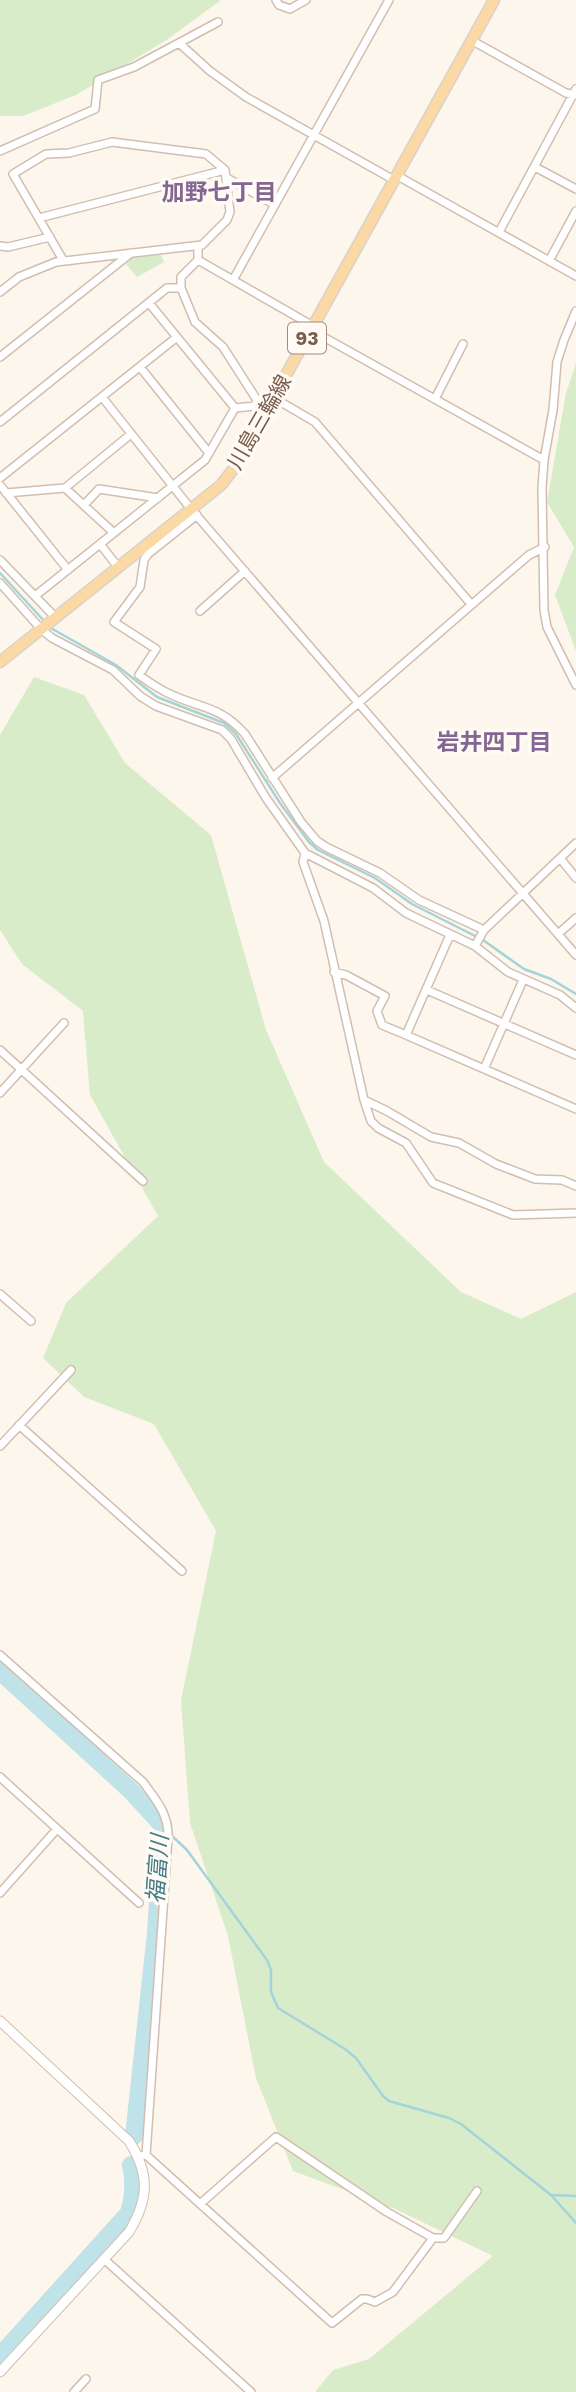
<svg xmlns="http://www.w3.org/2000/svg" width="576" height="2392" font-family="'Work Sans','Noto Sans JP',sans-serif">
<rect width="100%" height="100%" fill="#fdf6ec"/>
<path fill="#d8ecc9" d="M0 0H221L168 39 76 95 23 116H0Z
M160 253 164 262 137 277 126 264 135 255Z
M576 363V651L555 595 574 547 547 502 566 393Z
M34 677 84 695 125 763 211 835 266 1030 324 1162 461 1292 521 1319 576 1292V2392H315L333 2370 369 2359 493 2256 393 2208 293 2171 256 2078 228 1936 190 1823 181 1700 216 1531 154 1424 84 1397 43 1358 66 1303 158 1216 90 1095 83 1011 22 964 0 930V735Z"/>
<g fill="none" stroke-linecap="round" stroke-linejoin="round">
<path stroke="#a5d3da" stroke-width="2.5" d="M0 573 45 622
M49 627 116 665 157 697 224 723 236 734 280 803 309 842 318 850 375 878 412 904 483 940 524 969 551 979 576 994
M171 1835 187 1850 267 1960 271 1970V1992L278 2008 345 2049 356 2058 383 2096 389 2101 449 2118 461 2124 551 2195 576 2196
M551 2195 576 2223"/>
<path stroke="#bfe3e8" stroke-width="18" d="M0 1671 130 1790 163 1826 156 1933 134 2136
M0 2356 129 2213C134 2196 135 2182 131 2165"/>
<defs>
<path id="minor" d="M276 0 279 5 290 9 306 0
M471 40 566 93 575 95
M179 43 210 71 246 97 394 180
M0 151 95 109 98 80 134 67 218 22
M535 167 576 189
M396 175 576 276
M227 178 275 205
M39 218 225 170
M499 232 576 89
M0 246 8 247 50 237
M198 246V260L181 277V288L195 322 223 347 257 400 255 406
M198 260 313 326
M549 261 576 211
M233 280 389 0
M0 292 19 277 56 262 202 245 227 220 230 212 225 170 206 154 112 142 69 153 46 154 13 174 63 260
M149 303 235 408 255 406 265 412
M576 311 564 340 557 362 553 410 544 460 542 488 544 610 547 627 576 685
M311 330 544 460
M0 357 131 253
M140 367 209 453
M102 397 191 509 576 955
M274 398 315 422 471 604
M435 399 463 344
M0 422 167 288H181
M0 478 177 337
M0 485 68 570
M65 488 131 434
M6 493 65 488 114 533
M84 505 99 489 158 498
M197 515 148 554 144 560 140 587 114 622 156 649 139 675C150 683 160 690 172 695 203 709 220 706 245 734L301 822 317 841 326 847 380 873 419 900 484 930
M100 544 118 567
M0 560 55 617
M0 583 41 629 52 638 113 670 140 696 156 706 222 730 231 739 266 798 305 853 373 888 406 913 475 946 508 972 560 995 576 1008
M35 596 205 460 235 408
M200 611 245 571
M272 778 529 555 545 547
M305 853 303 862 324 921 364 1100 387 1111 431 1137 459 1143 496 1164 535 1179 562 1180 576 1186
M560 858 576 878
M558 934 576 918
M450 935 406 1035 576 1109
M475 946 484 930 576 843
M334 972 346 975 385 996 377 1011 382 1025 406 1035
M427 990 576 1055
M0 1050 143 1181
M484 1069 523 980
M0 1093 64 1023
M364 1100 371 1121 378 1128 406 1143 433 1183 513 1215 576 1213
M0 1294 31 1321
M19 1425 182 1571
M0 1446 71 1370
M0 1655 143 1782C156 1800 169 1814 168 1838L146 2155 139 2156
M0 1777 139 1903
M0 1893 57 1829
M146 2155 332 2323 362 2299H367L375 2302 393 2292 433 2238H444L477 2191
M200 2204 276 2137 387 2212 433 2238
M104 2259 251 2392
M74 2392 86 2379"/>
<path id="tertiary" d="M0 2021 129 2141C150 2174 149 2199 129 2232L0 2372"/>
<path id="primary" d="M0 662 221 485 235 467 494 0"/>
</defs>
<use href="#minor" stroke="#d1beb0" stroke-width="10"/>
<use href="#tertiary" stroke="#d1beb0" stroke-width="11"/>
<use href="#primary" stroke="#dad1cd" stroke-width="13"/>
<use href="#minor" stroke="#fff" stroke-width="7"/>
<use href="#tertiary" stroke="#fff" stroke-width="9"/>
<use href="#primary" stroke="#fbd9a5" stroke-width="10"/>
</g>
<g text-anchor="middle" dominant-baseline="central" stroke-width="7" stroke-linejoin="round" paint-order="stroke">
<rect fill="#fffaf3" stroke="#a28b7f" stroke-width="2" x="288" y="322.5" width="38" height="31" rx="5"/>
<g font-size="19" font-weight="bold" fill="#7a5c4d">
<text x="307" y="338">93</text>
</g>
<g font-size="21" fill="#7a5c4d" stroke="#fffaf3">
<text transform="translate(259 422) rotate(-60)">川島三輪線</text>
</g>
<g font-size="23" font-weight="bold" fill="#846695" stroke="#fffaf3">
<text x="219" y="192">加野七丁目</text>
<text x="494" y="742">岩井四丁目</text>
</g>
<g font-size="23" font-style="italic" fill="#437c86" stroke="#fffaf3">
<text transform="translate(158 1869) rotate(-86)">福富川</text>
</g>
</g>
</svg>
